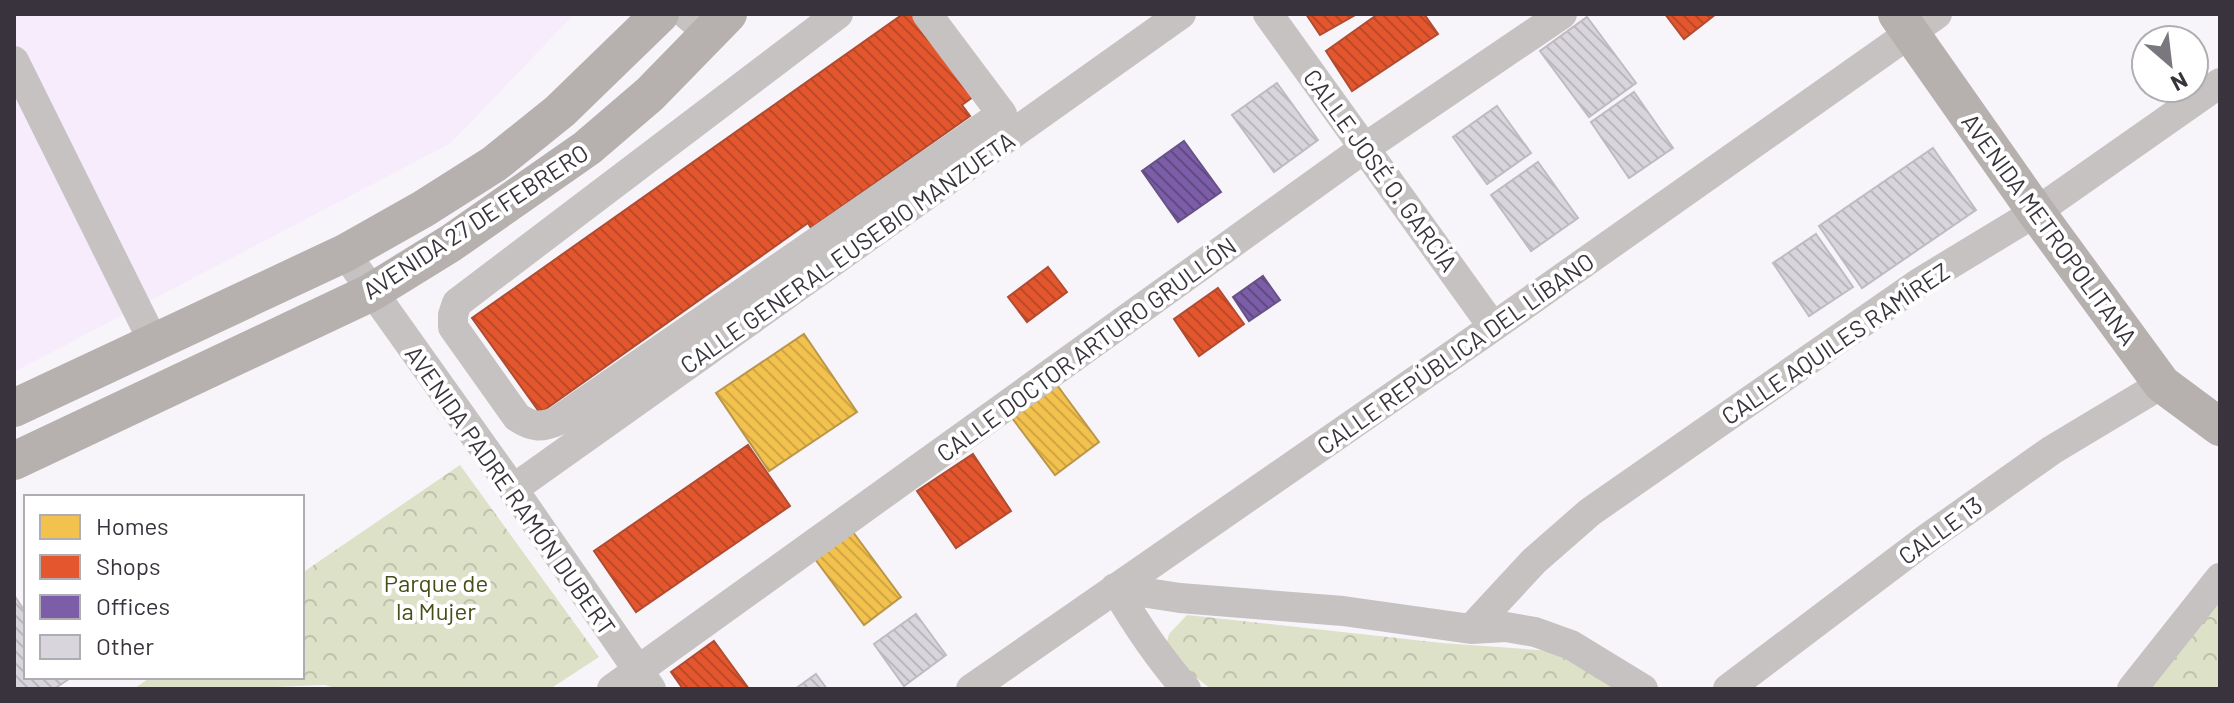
<svg xmlns="http://www.w3.org/2000/svg" width="2234" height="703" font-family="Barlow,sans-serif">
<defs>
<pattern id="park-crowns" width="20" height="18" patternUnits="userSpaceOnUse" patternTransform="scale(2)"><rect width="20" height="18" fill="#dce1c7"/><path d="M2 6a3 3 0 1 1 6 0M12 15a3 3 0 1 1 6 0" fill="none" stroke="#bec2ac"/></pattern>
<pattern id="homes-back-hatch" width="6" height="6" patternUnits="userSpaceOnUse" patternTransform="scale(2)"><rect width="6" height="6" fill="#f2c14e"/><path d="M-1 5l2 2M0 0l6 6M5-1l2 2" fill="none" stroke="#d0a645"/></pattern>
<pattern id="shops-back-hatch" width="6" height="6" patternUnits="userSpaceOnUse" patternTransform="scale(2)"><rect width="6" height="6" fill="#e4572e"/><path d="M-1 5l2 2M0 0l6 6M5-1l2 2" fill="none" stroke="#ba4928"/></pattern>
<pattern id="offices-back-hatch" width="6" height="6" patternUnits="userSpaceOnUse" patternTransform="scale(2)"><rect width="6" height="6" fill="#7b5ea7"/><path d="M-1 5l2 2M0 0l6 6M5-1l2 2" fill="none" stroke="#604a82"/></pattern>
<pattern id="building-back-hatch" width="6" height="6" patternUnits="userSpaceOnUse" patternTransform="scale(2)"><rect width="6" height="6" fill="#d9d5dc"/><path d="M-1 5l2 2M0 0l6 6M5-1l2 2" fill="none" stroke="#bbb7be"/></pattern>
</defs>
<rect width="100%" height="100%" fill="#f8f5fa"/>
<path fill="#f6ecfc" d="M14 14H574L451 143 14 372Z"/>
<path fill="url(#park-crowns)" d="M460 465 599 657 550 689H339L325 685 220 689 135 688 151 677H302V573Z
M2220 564V689H2127Z
M1187 615 1442 643 1595 654 1630 689H1211L1164 653 1169 634Z"/>
<path fill="url(#homes-back-hatch)" stroke="#ba9649" stroke-width="2" d="M804 334 857 412 769 471 716 393Z
M1057 385 1099 442 1055 475 1012 418Z
M850 528 901 597 864 625 812 555Z"/>
<path fill="url(#shops-back-hatch)" stroke="#b04c32" stroke-width="2" d="M903 14H921L977 94 962 105 970 116 811 228 808 223 540 413 472 318Z
M1306 14H1357L1320 35Z
M1378 14H1424L1438 34 1352 91 1326 51Z
M1665 14H1716L1684 39Z
M1048 267 1067 292 1027 322 1008 297Z
M1218 288 1244 324 1199 356 1174 319Z
M748 445 790 506 636 612 594 551Z
M973 454 1011 511 956 548 917 491Z
M714 641 749 689H683L671 672Z"/>
<path fill="url(#offices-back-hatch)" stroke="#675187" stroke-width="2" d="M1184 141 1221 192 1178 222 1142 171Z
M1263 276 1280 300 1249 321 1233 297Z"/>
<path fill="url(#building-back-hatch)" stroke="#bfbbc1" stroke-width="2" d="M1587 17 1636 83 1589 117 1540 51Z
M1277 83 1318 140 1274 172 1232 115Z
M1634 92 1673 148 1629 178 1591 122Z
M1497 106 1531 153 1487 184 1453 137Z
M1933 148 1976 210 1862 288 1819 226Z
M1538 162 1578 218 1531 251 1491 195Z
M1816 234 1853 287 1809 316 1773 263Z
M14 595 26 613V677H68L69 679 54 689H14Z
M916 614 946 655 904 686 874 644Z
M816 674 827 689H795Z"/>
<g fill="none" stroke-linecap="round" stroke-linejoin="round">
<path stroke="#c6c2c1" stroke-width="30" d="M686 14 710 34
M838 14 457 303 453 315V327L517 417C532 427 541 428 557 421L1002 114 927 14
M1268 14 1493 327
M14 61 154 343
M345 253 513 489 651 689
M513 489 1181 14
M1115 588 1180 598 1343 611 1471 629 1506 627 1535 632 1571 645 1643 689
M1115 588C1136 624 1159 658 1186 689
M1471 629 1534 561 1590 512 1919 283 2036 212 2220 83
M612 689 1366 147 1562 14
M971 689 1493 327 1937 14
M1728 689 1929 537 2052 450 2162 384
M2132 689 2220 578"/>
<path stroke="#b6b1af" stroke-width="38" d="M1897 14 2036 212 2162 384 2220 427
M14 408 345 253 423 209 494 164 560 111 660 14
M14 461 370 293 451 243 587 148 650 94 728 14"/>
</g>
<g text-anchor="middle" dominant-baseline="central" stroke-width="8" stroke-linejoin="round" paint-order="stroke">
<g font-size="24" fill="#38333c" stroke="#fff">
<text transform="translate(1381 170) rotate(54)">CALLE JOSÉ O. GARCÍA</text>
<text transform="translate(475 221) rotate(-33)">AVENIDA 27 DE FEBRERO</text>
<text transform="translate(2050 229) rotate(54)">AVENIDA METROPOLITANA</text>
<text transform="translate(847 252) rotate(-35)">CALLE GENERAL EUSEBIO MANZUETA</text>
<text transform="translate(1835 343) rotate(-34)">CALLE AQUILES RAMÍREZ</text>
<text transform="translate(1086 349) rotate(-36)">CALLE DOCTOR ARTURO GRULLÓN</text>
<text transform="translate(1455 353) rotate(-35)">CALLE REPÚBLICA DEL LÍBANO</text>
<text transform="translate(511 490) rotate(55)">AVENIDA PADRE RAMÓN DUBERT</text>
<text transform="translate(1940 530) rotate(-36)">CALLE 13</text>
</g>
<g font-size="24" fill="#464e17" stroke="#fff">
<text x="436" y="582">Parque de<tspan x="436" dy="28">la Mujer</tspan></text>
</g>
</g>
<rect width="2234" height="703" fill="none" stroke="#38333c" stroke-width="32"/>
<rect x="24" y="495" width="280" height="184" fill="#ffffff" stroke="#afadb1" stroke-width="2"/>
<rect x="40" y="515" width="40" height="24" fill="#f2c14e" stroke="#afadb1" stroke-width="2"/>
<text x="96" y="535" font-size="24" fill="#38333c">Homes</text>
<rect x="40" y="555" width="40" height="24" fill="#e4572e" stroke="#afadb1" stroke-width="2"/>
<text x="96" y="575" font-size="24" fill="#38333c">Shops</text>
<rect x="40" y="595" width="40" height="24" fill="#7b5ea7" stroke="#afadb1" stroke-width="2"/>
<text x="96" y="615" font-size="24" fill="#38333c">Offices</text>
<rect x="40" y="635" width="40" height="24" fill="#d9d5dc" stroke="#afadb1" stroke-width="2"/>
<text x="96" y="655" font-size="24" fill="#38333c">Other</text>
<g transform="translate(2170 64) rotate(152)"><circle r="38" fill="#ffffff" stroke="#afadb1" stroke-width="2"/>
<path d="M0-6L14 30L0 20L-14 30Z" fill="#7b777e"/>
<text y="-12" font-size="22" font-weight="bold" text-anchor="middle" fill="#38333c">N</text>
</g>
</svg>
